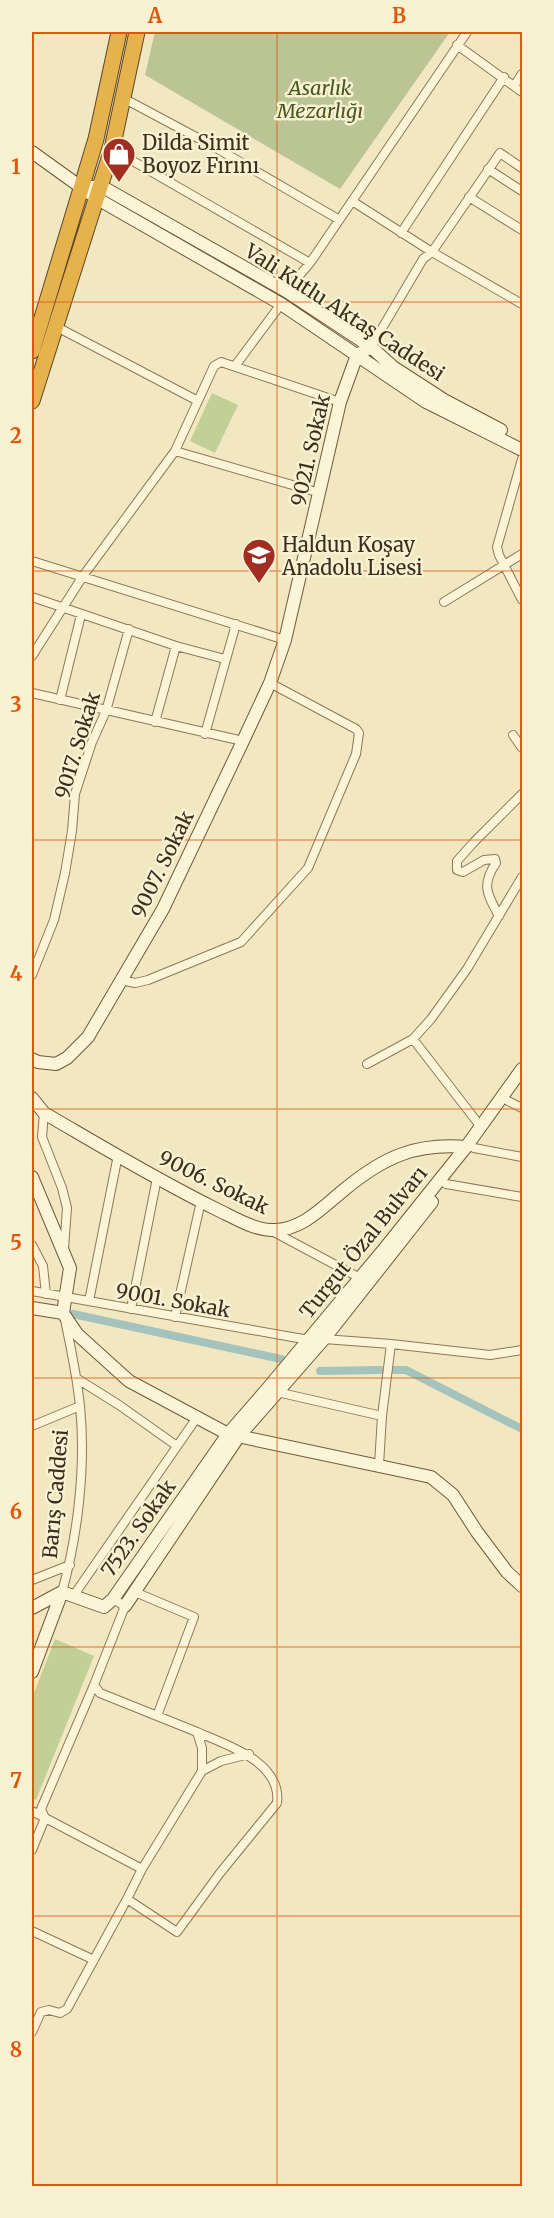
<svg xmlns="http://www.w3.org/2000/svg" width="554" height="2218" font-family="Merriweather,serif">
<rect width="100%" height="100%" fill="#f1e8c2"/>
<path fill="#c3d095" d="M212 393 238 405 215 453 190 441Z
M55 1639 94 1656 36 1800 32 1798V1698Z"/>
<path fill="#bac495" d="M155 32H450L340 189 145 75Z"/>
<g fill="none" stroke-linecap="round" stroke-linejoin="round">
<path stroke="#a5c3bd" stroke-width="8" d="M73 1314 281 1359
M395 1370H406L522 1429
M320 1371 380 1370"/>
<defs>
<path id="street" d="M457 45 522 92
M514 86 522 74
M123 98 211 145 338 219
M112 149 310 263
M488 169 522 191
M469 197 522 230
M352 201 432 252 522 304
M401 233 504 77
M286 291 310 263 467 32
M55 326 198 401
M371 347 423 259 432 252 500 153 522 168
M235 366 281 304
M175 451 320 493
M522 459 497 547 499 555 522 600
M32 561 285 640
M32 597 176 646 225 659
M444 602 522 554
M32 656 83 576 175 451 214 366 221 362 340 402
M32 693 243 741
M60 700 81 615
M155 722 176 646
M205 734 236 624
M513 735 522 748
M499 916C487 894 481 885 496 863L495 859 484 860 463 872 457 870V861L474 842 522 794
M32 975 54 920 65 873 72 831 75 794 92 742 106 711 129 629
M121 980 135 983 148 980 241 942 308 868 356 754 359 733 356 729 270 683
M413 1039 481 1127
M367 1064 413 1039 431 1019 467 969 522 877
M508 1101 522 1108
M44 1113 42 1137 62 1188 67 1208 64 1249
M474 1148 522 1157
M446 1184 522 1197
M272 1231 360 1278
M32 1245 43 1266 46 1294
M32 1291 309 1340
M89 1301 118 1155
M131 1309 157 1178
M175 1317 201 1201
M324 1339 391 1344 490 1355 522 1350
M76 1378 119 1405 177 1446
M277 1392 382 1416
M32 1426 80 1406
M379 1465 382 1416 391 1344
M32 1580 70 1565
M62 1592C78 1535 86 1465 80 1406 77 1377 71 1348 65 1320
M135 1592 194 1617 157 1716
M74 1595 198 1416
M113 1599 125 1606 94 1685 100 1693 197 1732 202 1748V1771L142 1869 127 1899 177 1932 220 1873 277 1803C282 1762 227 1745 197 1732
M202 1771 221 1761 249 1754
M32 1811 142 1869
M32 1850 45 1818 41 1809 94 1685
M32 1931 94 1960
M32 2032 41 2012 49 2010 60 2013 67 2009 127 1899"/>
<path id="secondary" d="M32 152 96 198 281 304 426 402 522 450
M92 187 101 186 286 291 371 347 393 367 444 400 501 430
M32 1059 38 1062 56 1064 67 1058 88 1037 163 909 243 741 270 683 285 640 340 402 357 355 371 347
M32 1098 44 1113C101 1146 157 1180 216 1209 233 1217 252 1229 271 1230 301 1232 324 1206 345 1189 384 1157 415 1143 466 1147
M32 1177 70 1268 63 1313
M32 1308 63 1313 77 1334 129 1381 228 1434 431 1477 453 1495 477 1532 507 1572 522 1586
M62 1592 104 1607 113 1599 228 1434 268 1388 385 1248 466 1147 522 1069
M125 1606 239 1436 324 1339 432 1202
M32 1608 62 1592
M32 1672 62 1592"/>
<path id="highway" d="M32 351 96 139 119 32
M32 401 112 149 137 32"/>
</defs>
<use href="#street" stroke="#8c7958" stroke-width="10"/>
<use href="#secondary" stroke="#6e5a3b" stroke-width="14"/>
<use href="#highway" stroke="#5a462c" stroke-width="17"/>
<use href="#street" stroke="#fbf4d6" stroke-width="8"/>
<use href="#secondary" stroke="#fbf4d6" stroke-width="12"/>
<use href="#highway" stroke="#e6b24c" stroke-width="15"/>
</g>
<path fill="none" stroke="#df570d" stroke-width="1.5" stroke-opacity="0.55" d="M277 32V2186M32 302H522M32 571H522M32 840H522M32 1109H522M32 1378H522M32 1647H522M32 1916H522"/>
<defs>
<symbol id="shop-pin" viewBox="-11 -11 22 30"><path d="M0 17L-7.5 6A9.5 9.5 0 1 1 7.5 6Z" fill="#a02e23" stroke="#f8f1d2"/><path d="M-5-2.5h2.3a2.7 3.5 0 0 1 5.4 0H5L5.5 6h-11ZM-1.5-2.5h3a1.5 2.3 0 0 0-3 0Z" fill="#fff"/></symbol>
<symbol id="school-pin" viewBox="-11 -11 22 30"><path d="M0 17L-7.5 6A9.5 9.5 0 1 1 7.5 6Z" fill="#a02e23" stroke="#f8f1d2"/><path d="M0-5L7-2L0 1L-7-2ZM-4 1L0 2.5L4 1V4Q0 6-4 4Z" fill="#fff"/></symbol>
</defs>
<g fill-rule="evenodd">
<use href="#shop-pin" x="100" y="135" width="38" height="52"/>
<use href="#school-pin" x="240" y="536" width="38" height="52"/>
</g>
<g text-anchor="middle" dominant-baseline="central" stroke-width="5" stroke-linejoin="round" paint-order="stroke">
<g font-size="20" font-style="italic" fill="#465922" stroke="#f8f1d2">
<text x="320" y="87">Asarlık<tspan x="320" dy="23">Mezarlığı</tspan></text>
</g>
<g font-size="20" fill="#3b2e1d" stroke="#f8f1d2" text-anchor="start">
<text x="142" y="142">Dilda Simit<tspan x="142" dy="23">Boyoz Fırını</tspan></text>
<text x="282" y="544">Haldun Koşay<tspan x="282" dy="23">Anadolu Lisesi</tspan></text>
</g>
<g font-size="20" fill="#3b2e1d" stroke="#f8f1d2">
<text transform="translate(345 312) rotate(33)">Vali Kutlu Aktaş Caddesi</text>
<text transform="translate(310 450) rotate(-77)">9021. Sokak</text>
<text transform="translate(77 745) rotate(-73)">9017. Sokak</text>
<text transform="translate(162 864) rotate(-64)">9007. Sokak</text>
<text transform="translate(214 1182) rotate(26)">9006. Sokak</text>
<text transform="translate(363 1242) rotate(-51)">Turgut Özal Bulvarı</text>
<text transform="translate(173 1300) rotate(10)">9001. Sokak</text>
<text transform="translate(55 1494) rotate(-85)">Barış Caddesi</text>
<text transform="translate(138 1528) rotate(-55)">7523. Sokak</text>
</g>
</g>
<rect width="554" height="2218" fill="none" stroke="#f8f1d2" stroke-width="66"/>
<rect x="33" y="33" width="488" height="2152" fill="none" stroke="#df570d" stroke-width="2"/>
<g font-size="20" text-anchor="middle" font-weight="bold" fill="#df570d">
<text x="155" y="23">A</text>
<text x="399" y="23">B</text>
<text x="16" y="174">1</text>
<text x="16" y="443">2</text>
<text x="16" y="712">3</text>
<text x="16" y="981">4</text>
<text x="16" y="1250">5</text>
<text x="16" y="1519">6</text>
<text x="16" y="1788">7</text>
<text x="16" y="2057">8</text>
</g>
</svg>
